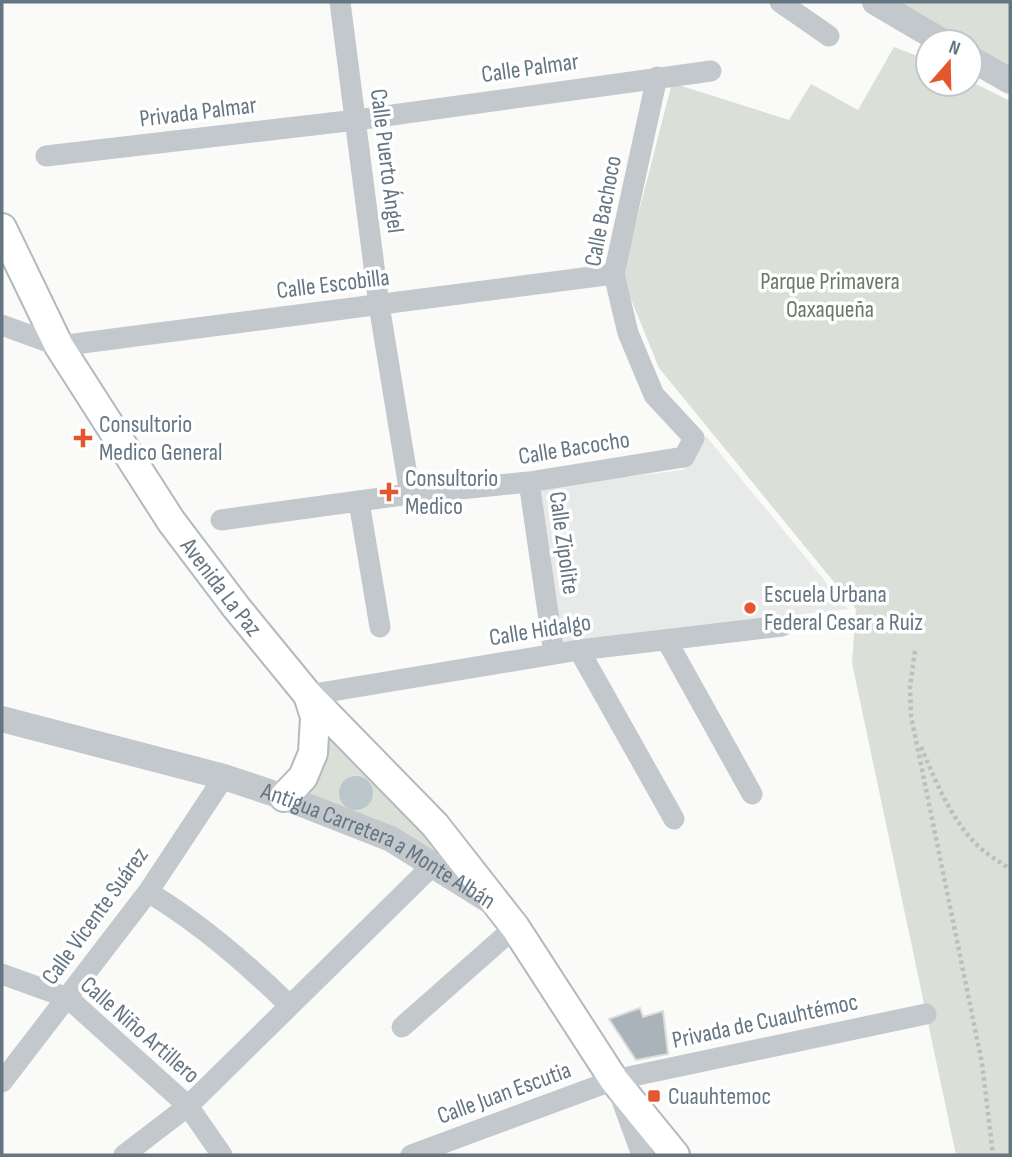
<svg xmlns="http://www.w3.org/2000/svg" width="1012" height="1157" font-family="'Sofia Sans Condensed',sans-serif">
<rect width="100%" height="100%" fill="#fafaf8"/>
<path fill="#e8e9e9" d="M706 436 848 609 562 642 540 487 683 470Z"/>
<path fill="#dadfd7" d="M875 2H1010V81L970 58V42H943Z
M894 47 928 60V84H970V81L1010 101V1155H956L852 663 856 609 659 368 622 277 672 83 789 120 811 84 858 110Z
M329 725 460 869 281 804Z"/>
<path fill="#bbc7cb" d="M339 793a17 17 0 1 1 34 0a17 17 0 1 1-34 0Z"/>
<path fill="#aab3b9" stroke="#dcdcda" stroke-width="2" d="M640 1008 643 1017 663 1011 668 1054 636 1060 609 1019Z"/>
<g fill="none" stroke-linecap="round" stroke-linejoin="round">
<defs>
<g id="secondary">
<path id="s2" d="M2 228 59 346 171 521 236 607 308 695 435 825 515 927 614 1080 675 1155"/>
<path d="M284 797 303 777 313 753 315 717 308 695"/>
</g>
</defs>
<use href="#secondary" stroke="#b3babf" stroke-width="32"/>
<path stroke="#bbbfc2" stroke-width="4.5" stroke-dasharray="3.5 3.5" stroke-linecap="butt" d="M915 651 910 687 911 716 982 1063 993 1155
M921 747C936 782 951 820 979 847 988 855 1000 862 1010 869"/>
<path stroke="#c3c8cc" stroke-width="21" d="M340 2 379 305 410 494
M780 2 829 36
M46 156 356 120 711 71
M2 325 59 346 614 274
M529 482 554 654
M359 502 380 627
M221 520 410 494 529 482 684 457 694 438 654 395 628 333 614 274 657 77
M667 641 752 794
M579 650 674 819
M308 695 579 650 782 626
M148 892C200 923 246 963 289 1005
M2 974 68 998 188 1106 222 1155
M402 1027 515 927
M2 1082 148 892 224 777
M620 1095 642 1155
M124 1155 188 1106 432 866
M411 1155 614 1080 926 1014"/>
<g stroke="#c3c8cc" stroke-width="26">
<path d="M875 2 943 42"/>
<path d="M970 58 1010 81"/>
<path id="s1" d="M2 719 224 777 284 797 391 839 495 904"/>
</g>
<use href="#secondary" stroke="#fff" stroke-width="28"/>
</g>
<g fill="#e4572e" stroke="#fff" stroke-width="2.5">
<path d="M79.5 427.5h7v7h7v7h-7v7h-7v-7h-7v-7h7z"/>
<path d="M385.5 481.5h7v7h7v7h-7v7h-7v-7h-7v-7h7z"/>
<circle cx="750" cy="608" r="7"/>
<rect x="647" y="1089" width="14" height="14" rx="3.5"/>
</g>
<g text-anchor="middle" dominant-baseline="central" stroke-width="7" stroke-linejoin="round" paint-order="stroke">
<g font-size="24" fill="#657683" stroke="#fff">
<text transform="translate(530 68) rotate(-8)">Calle Palmar</text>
<text transform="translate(198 112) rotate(-7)">Privada Palmar</text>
<text transform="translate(387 161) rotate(83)">Calle Puerto Ángel</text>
<text transform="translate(603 211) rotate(-79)">Calle Bachoco</text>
<text transform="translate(333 284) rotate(-7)">Calle Escobilla</text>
<text transform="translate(574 448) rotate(-9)">Calle Bacocho</text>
<text transform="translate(564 543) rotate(82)">Calle Zipolite</text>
<text stroke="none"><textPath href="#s2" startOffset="422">Avenida La Paz</textPath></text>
<text transform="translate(540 630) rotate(-9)">Calle Hidalgo</text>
<text stroke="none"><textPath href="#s1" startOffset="399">Antigua Carretera a Monte Albán</textPath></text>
<text transform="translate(95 916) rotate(-54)">Calle Vicente Suárez</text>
<text transform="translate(765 1021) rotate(-12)">Privada de Cuauhtémoc</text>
<text transform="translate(140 1030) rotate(41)">Calle Niño Artillero</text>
<text transform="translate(504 1093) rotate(-20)">Calle Juan Escutia</text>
</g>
<g font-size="24" fill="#687a64" stroke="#fff">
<text x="830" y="281">Parque Primavera<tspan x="830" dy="28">Oaxaqueña</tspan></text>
</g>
<g font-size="24" fill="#657683" stroke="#fff" text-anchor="start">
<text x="99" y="424">Consultorio<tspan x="99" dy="28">Medico General</tspan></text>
<text x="405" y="478">Consultorio<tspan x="405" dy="28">Medico</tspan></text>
<text x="764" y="594">Escuela Urbana<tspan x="764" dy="28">Federal Cesar a Ruiz</tspan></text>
<text x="668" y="1096">Cuauhtemoc</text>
</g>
</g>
<rect width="1012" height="1157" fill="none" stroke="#657683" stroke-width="7"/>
<g transform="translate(949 63) rotate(20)"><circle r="33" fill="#ffffff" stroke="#c1c8cd" stroke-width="2"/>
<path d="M0-5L12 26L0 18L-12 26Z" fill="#e4572e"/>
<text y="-10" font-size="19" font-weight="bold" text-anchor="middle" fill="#657683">N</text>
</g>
</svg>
